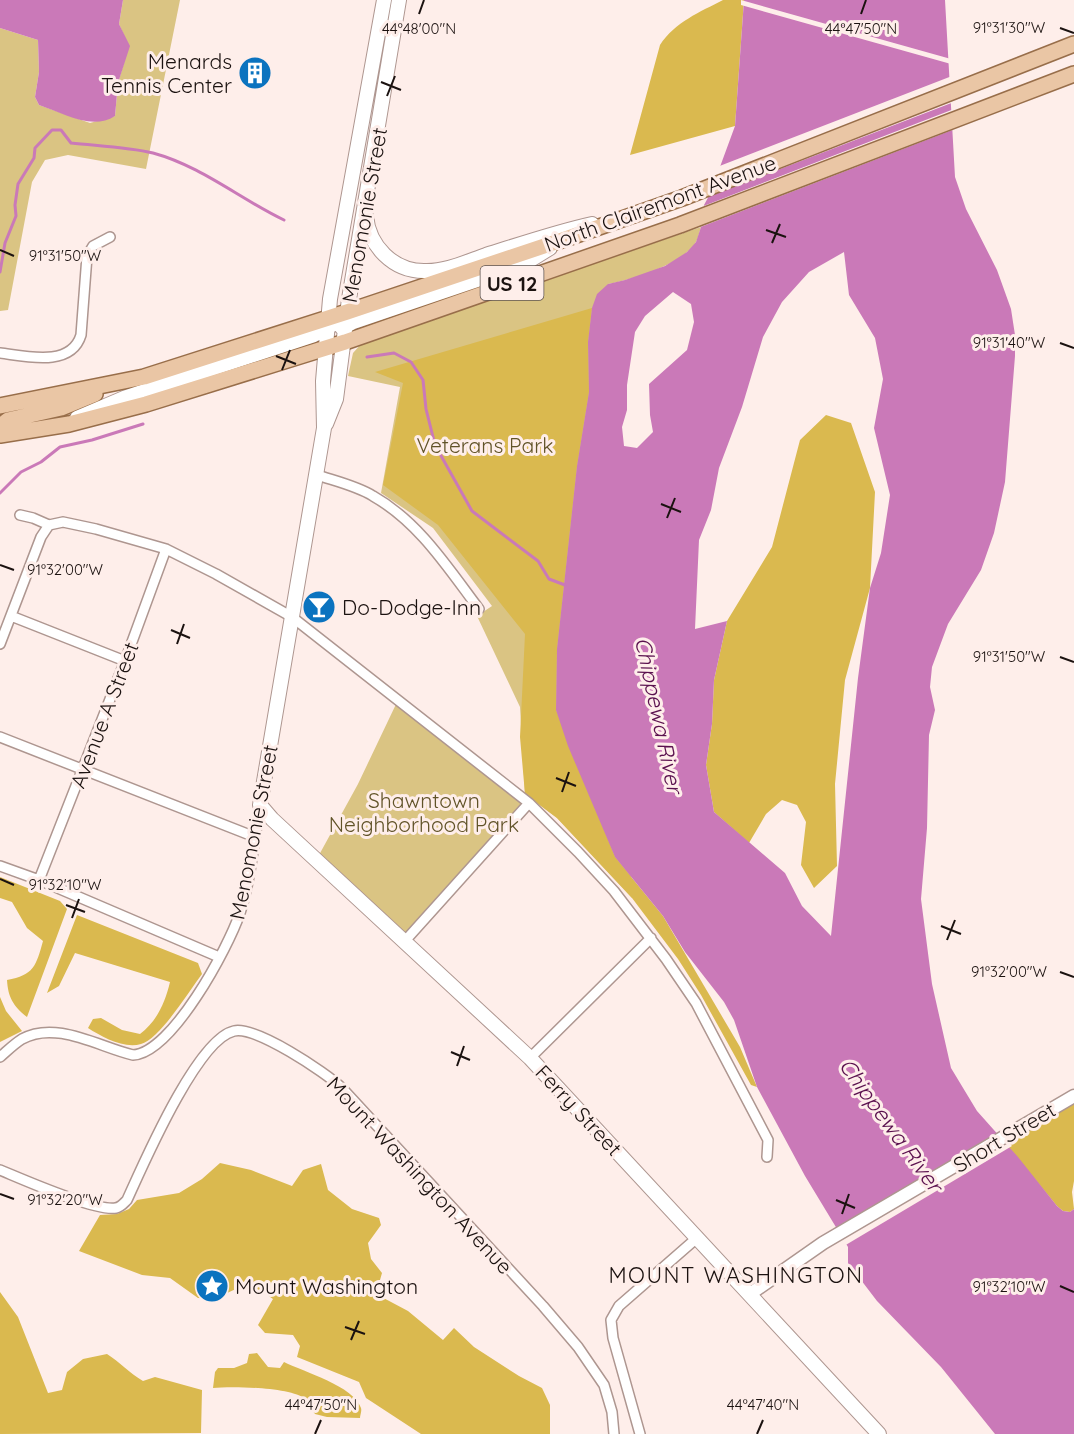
<svg xmlns="http://www.w3.org/2000/svg" width="1074" height="1434" font-family="Quicksand,sans-serif">
<rect width="100%" height="100%" fill="#feeeea"/>
<path fill="#dac483" d="M123 0H180L146 169 68 155 45 160 32 182 8 310 0 311V28L38 40 39 72 35 97 39 105 90 123 115 116 118 83 126 56V40L119 24Z
M701 227C699 233 698 240 694 245 677 266 634 279 608 284L632 898 557 818 525 794 520 707 477 616 492 606 433 528 381 493 400 387 348 376 353 353 362 343Z
M398 700 529 803 404 942 319 855 358 784Z"/>
<path fill="#dab94f" d="M723 0H744L735 126 630 155 660 45C675 22 700 12 723 0Z
M592 308 588 342 589 392 577 466 557 649 556 710 615 857 663 916 740 1047 757 1087 751 1085 701 995 678 959 632 898 557 818 525 794 520 737 525 634 438 525 383 485 403 383 375 372Z
M826 415 851 423 875 492 870 588 845 680 835 784 837 866 814 888 801 865 806 822 797 805 782 800 766 814 749 843 714 812 706 765 712 724 714 680 727 621 772 547 800 440Z
M0 877 60 901 67 909 27 1017C13 1006 8 997 7 980 34 975 36 966 43 941L27 928 12 902 0 898Z
M77 915 198 963 202 974C190 990 159 1040 141 1044 124 1049 102 1037 88 1028L93 1019 101 1018 122 1030 140 1034C157 1021 165 1003 170 982L75 953 59 986 47 993Z
M0 997 6 1011 22 1031 0 1042Z
M1074 1103V1181L1072 1192 1074 1209 1070 1212 1063 1211 1057 1206 1006 1144Z
M220 1163 251 1170 292 1186 303 1170 321 1164 328 1190 352 1209 379 1218 381 1225 368 1243 371 1259 382 1273 376 1294 408 1311 443 1340 454 1328 474 1347 519 1376 542 1388 550 1405V1434H421L366 1398 359 1382 297 1357 300 1346 293 1335 265 1333 258 1325 273 1299 260 1290 238 1288 214 1299 198 1298 170 1278 142 1275 79 1251 100 1215 117 1214 129 1209 137 1200 179 1193 202 1179Z
M0 1292 18 1317 48 1393 62 1390 67 1372 83 1359 107 1354C120 1362 129 1373 143 1381L155 1377 202 1390 201 1433 0 1434Z
M257 1353 268 1367 280 1368 284 1362C304 1372 354 1386 361 1408 362 1411 360 1415 360 1418L327 1417 315 1414C312 1410 309 1402 305 1399 292 1387 231 1386 213 1388L215 1372 218 1368H234L247 1363 249 1354Z"/>
<path fill="#ca79b8" fill-rule="evenodd" d="M0 0H123L119 24 130 46 118 83 115 116C92 131 63 113 39 105L35 97 39 72 38 40 0 28Z
M744 0H945L955 177 966 209 997 270 1011 309 1015 335V356L1005 482 994 533 981 570 948 624 932 667 930 687 935 710 929 735 927 828 921 899 932 984 951 1068 977 1111 1018 1157 1057 1206 1063 1211 1070 1212 1074 1209V1434H995L941 1367 877 1301 848 1263V1247L805 1176 757 1087 734 1020 724 1002 685 952 663 916 615 857 568 746 556 710 557 649 577 466 589 392 588 342 592 308 597 294 608 284 625 280 665 266 687 252 696 242 701 227 704 205 710 194 735 126ZM844 252 849 295 875 338 883 379 874 428 890 495 881 553 870 588 858 678 831 936 802 906 785 873 714 812 706 765 712 724 714 680 727 621 695 629 699 540 711 510 719 468 742 407 763 337 782 302 809 272ZM673 292 691 304 694 322 687 350 649 384 650 415 653 432 637 448 624 446 622 427 627 410V385L635 332 645 316Z"/>
<path fill="#feeeea" d="M741 0 951 59V64L741 5Z
M952 76 954 102 705 198 717 167Z
M954 109 955 129 698 228 701 207Z
M1000 1132 1012 1146 844 1246 835 1230Z"/>
<g fill="none" stroke-linecap="round" stroke-linejoin="round">
<path stroke="#ca79b8" stroke-width="3" d="M0 272 5 243 16 216 15 205 18 184 34 158 35 148 52 130H61L71 143C98 146 127 147 153 153 201 166 240 199 284 220
M367 357 394 353 411 362 423 380 426 409 435 445 472 511 538 561 549 579 565 585
M0 493 21 472 41 462 60 447 92 440 143 424"/>
<defs>
<path id="minor" d="M0 353C25 356 71 368 81 335L87 256 93 246 110 237
M317 475C335 481 357 486 373 496 419 522 448 568 479 609
M20 515 33 518 49 525 63 522 96 529 166 549 216 574 292 617 529 803 578 852 614 891 666 959 696 1003 768 1140 767 1157
M11 616 125 661
M0 644 41 537 49 525
M0 737 255 837
M0 866 39 880 219 957
M39 880 125 661 166 549
M404 942 529 803
M0 1057C7 1051 14 1044 22 1039 56 1020 99 1047 133 1055 172 1053 228 948 240 913 251 879 254 840 260 805
M530 1058 651 938
M0 1170C22 1179 96 1212 116 1208 121 1207 123 1204 127 1200 143 1165 197 1039 234 1031 256 1026 325 1072 342 1088L543 1306 578 1347 604 1385 612 1412 614 1434
M640 1434 613 1338 611 1320 619 1306 698 1237"/>
<path id="tertiary" d="M750 1294 823 1243 1074 1096"/>
<path id="secondary" d="M384 0 330 299 323 381 324 428 260 805 272 819 530 1058 879 1434
M366 216C369 246 393 271 424 271 445 272 466 262 486 255 521 244 556 232 592 224
M342 328 353 322 524 264 550 248
M77 418 124 398 314 335 332 325
M326 424 336 399 349 299 399 0"/>
<path id="primary" d="M0 406 144 377 347 312 562 240 682 198 1074 44
M0 426 8 420 61 408 95 394
M0 435 69 424 146 404 345 342 680 225 1074 74"/>
</defs>
<use href="#minor" stroke="#ae9690" stroke-width="12"/>
<use href="#tertiary" stroke="#ae9690" stroke-width="15"/>
<use href="#secondary" stroke="#ae9690" stroke-width="16"/>
<use href="#primary" stroke="#986e4a" stroke-width="18"/>
<use href="#minor" stroke="#fff" stroke-width="9"/>
<use href="#tertiary" stroke="#fff" stroke-width="12"/>
<use href="#secondary" stroke="#fff" stroke-width="14"/>
<use href="#primary" stroke="#eac6a5" stroke-width="15"/>
</g>
<path fill="none" stroke="#1b1210" stroke-width="2" d="M419 14 424 0M861 14 866 0M1060 28 1074 33M381 82 401 90M387 96 395 76M766 230 786 237M772 243 780 224M0 250 14 256M1060 343 1074 348M276 356 296 364M282 370 290 350M661 504 681 512M667 518 675 498M0 565 14 570M171 630 190 638M177 644 184 624M1060 657 1074 662M556 778 576 786M562 792 569 772M0 879 14 885M66 905 85 912M72 918 79 899M941 926 961 934M947 940 955 920M1060 972 1074 977M451 1052 470 1060M457 1066 464 1046M0 1194 14 1199M836 1200 855 1208M842 1214 849 1194M1060 1286 1074 1292M345 1327 365 1334M351 1340 359 1321M315 1434 321 1420M757 1434 763 1420"/>
<defs>
<symbol id="building-disc" viewBox="-11 -11 22 22"><circle r="9.5" fill="#0b73bf" stroke="#feeeea"/><path d="M-4-6H4V6H1V3H-1V6H-4ZM-2.5-4.3h1.7v1.8h-1.7ZM.8-4.3h1.7v1.8H.8ZM-2.5-1h1.7V.8h-1.7ZM.8-1h1.7V.8H.8Z" fill="#fff"/></symbol>
<symbol id="bar-disc" viewBox="-11 -11 22 22"><circle r="9.5" fill="#0b73bf" stroke="#feeeea"/><path d="M-6-5H6L.8 .8V4.5H3.5V6h-7V4.5H-.8V.8Z" fill="#fff"/></symbol>
<symbol id="sight-disc" viewBox="-11 -11 22 22"><circle r="9.5" fill="#0b73bf" stroke="#feeeea"/><path d="M0-6L1.8-2.2L6-1.7L2.9 1.2L3.7 5.4L0 3.3L-3.7 5.4L-2.9 1.2L-6-1.7L-1.8-2.2Z" fill="#fff"/></symbol>
</defs>
<g fill-rule="evenodd">
<use href="#building-disc" x="236" y="54" width="38" height="38"/>
<use href="#bar-disc" x="300" y="588" width="38" height="38"/>
<use href="#sight-disc" x="193" y="1267" width="38" height="38"/>
</g>
<g text-anchor="middle" dominant-baseline="central" stroke-width="6" stroke-linejoin="round" paint-order="stroke">
<rect fill="#feeeea" stroke="#5f5451" stroke-width="1.5" x="480.5" y="266" width="63" height="34" rx="4.5"/>
<g font-size="20" font-weight="bold" fill="#1b1210">
<text x="512" y="283">US 12</text>
</g>
<g font-size="21" fill="#1b1210" stroke="#feeeea" text-anchor="start">
<text x="232" y="61" text-anchor="end">Menards<tspan x="232" dy="24">Tennis Center</tspan></text>
<text x="342" y="607">Do-Dodge-Inn</text>
<text x="235" y="1286">Mount Washington</text>
</g>
<g font-size="21" fill="#1b1210" stroke="#feeeea">
<text transform="translate(660 203) rotate(-20)">North Clairemont Avenue</text>
<text transform="translate(364 215) rotate(-80)">Menomonie Street</text>
<text transform="translate(104 715) rotate(-69)">Avenue A Street</text>
<text transform="translate(253 832) rotate(-79)">Menomonie Street</text>
<text transform="translate(579 1110) rotate(47)">Ferry Street</text>
<text transform="translate(1004 1137) rotate(-31)">Short Street</text>
<text transform="translate(420 1175) rotate(47)">Mount Washington Avenue</text>
</g>
<g font-size="21" fill="#615328" stroke="#feeeea">
<text x="485" y="445">Veterans Park</text>
<text x="424" y="800">Shawntown<tspan x="424" dy="24">Neighborhood Park</tspan></text>
</g>
<g font-size="22" font-style="italic" fill="#5a104e" stroke="#feeeea">
<text transform="translate(659 715) rotate(78)">Chippewa River</text>
<text transform="translate(891 1125) rotate(54)">Chippewa River</text>
</g>
<g font-size="22" letter-spacing="1.5" fill="#1b1210" stroke="#feeeea">
<text x="736" y="1275">MOUNT WASHINGTON</text>
</g>
</g>
<g font-size="15" text-anchor="middle" fill="#1b1210" stroke="#feeeea" stroke-width="6" stroke-linejoin="round" paint-order="stroke">
<text x="1009" y="33">91°31'30"W</text>
<text x="419" y="34">44°48'00"N</text>
<text x="861" y="34">44°47'50"N</text>
<text x="65" y="261">91°31'50"W</text>
<text x="1009" y="348">91°31'40"W</text>
<text x="65" y="575">91°32'00"W</text>
<text x="1009" y="662">91°31'50"W</text>
<text x="65" y="890">91°32'10"W</text>
<text x="1009" y="977">91°32'00"W</text>
<text x="65" y="1205">91°32'20"W</text>
<text x="1009" y="1292">91°32'10"W</text>
<text x="321" y="1410">44°47'50"N</text>
<text x="763" y="1410">44°47'40"N</text>
</g>
</svg>
